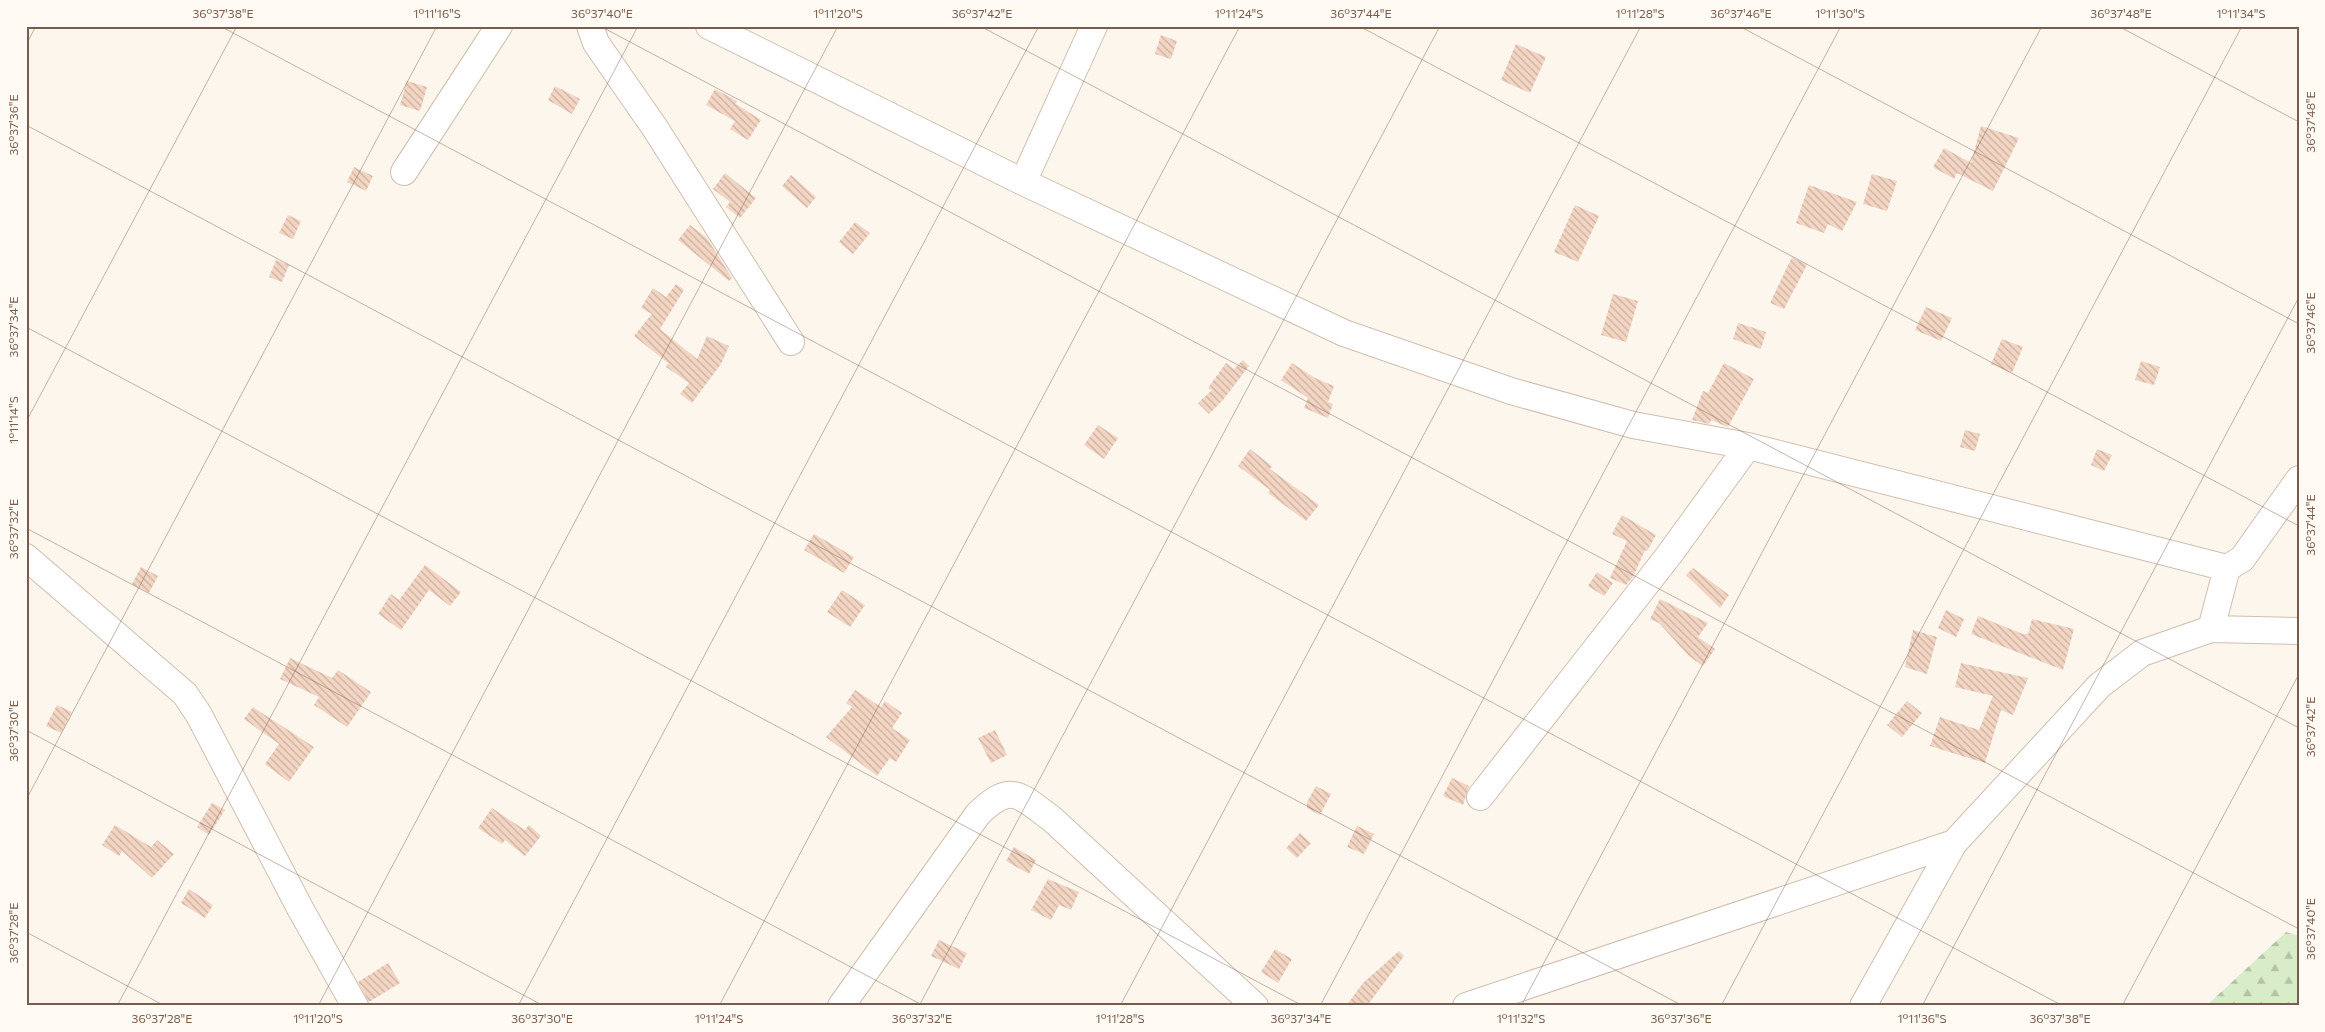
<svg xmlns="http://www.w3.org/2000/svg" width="2325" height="1032" font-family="Commissioner,sans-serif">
<defs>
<pattern id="forest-firs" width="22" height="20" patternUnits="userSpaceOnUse" patternTransform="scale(1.25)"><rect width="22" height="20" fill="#d8ecc9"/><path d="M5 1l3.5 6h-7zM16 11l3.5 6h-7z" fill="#b4c2a5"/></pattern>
<pattern id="building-back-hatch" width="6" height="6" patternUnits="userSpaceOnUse" patternTransform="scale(1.25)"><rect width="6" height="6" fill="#f3d5c3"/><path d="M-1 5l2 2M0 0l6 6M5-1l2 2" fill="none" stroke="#cab0a1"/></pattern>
</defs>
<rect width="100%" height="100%" fill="#fdf6ec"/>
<path fill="url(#forest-firs)" d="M2286 932 2299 936V1006H2206Z"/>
<path fill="url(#building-back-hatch)" d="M1161 35 1177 41 1171 59 1155 54Z
M1516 44 1546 57 1530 93 1501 80Z
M407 81 427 87 420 111 400 105Z
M555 86 580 99 572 114 548 100Z
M715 89 737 101 736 104 761 120 748 140 730 129 735 121 706 105Z
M1981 126 2019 138 1993 191 1957 173 1954 179 1933 167 1944 148 1971 163Z
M354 167 373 176 366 191 347 182Z
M725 173 756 198 740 218 726 207 730 202 713 189Z
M1872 174 1897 181 1887 211 1863 204Z
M791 175 816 197 807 208 782 186Z
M1809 185 1857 202 1842 231 1828 224 1824 233 1796 223Z
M1575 205 1599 216 1578 262 1554 252Z
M288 215 301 221 293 239 279 233Z
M855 222 870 233 853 254 839 242Z
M690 225 707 238 732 278 729 281 678 240Z
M1792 257 1807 265 1784 309 1770 303Z
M276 260 289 265 282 282 269 277Z
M676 284 684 290 660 329 697 359 707 336 729 346 721 364 692 403 680 394 689 383 666 367 668 363 634 336 652 314 641 308 653 288 666 297Z
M1613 294 1638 301 1626 342 1601 335Z
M1926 307 1952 318 1941 341 1915 330Z
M1738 323 1766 332 1761 349 1733 339Z
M2002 339 2023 347 2012 373 1991 364Z
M1243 360 1249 366 1223 400 1209 414 1198 403 1212 390 1208 388 1226 363 1234 369Z
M2141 361 2160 367 2154 385 2135 380Z
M1292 363 1315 378 1334 386 1328 402 1333 404 1328 418 1304 408 1308 398 1281 380Z
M1724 363 1754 379 1728 427 1711 420 1709 424 1692 420 1703 391 1708 393Z
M1098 425 1118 438 1104 459 1084 445Z
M1965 430 1980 434 1975 451 1960 447Z
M1250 449 1272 466 1270 469 1319 505 1306 521 1268 493 1270 490 1238 466Z
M2097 449 2112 455 2104 471 2091 465Z
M1622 515 1656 535 1647 551 1645 550 1634 575 1626 585 1610 578 1627 541 1612 534Z
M814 534 854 557 844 573 804 550Z
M425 565 461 592 450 606 429 590 401 630 378 614 391 594 399 600Z
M141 567 158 576 149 593 132 584Z
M1693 568 1729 595 1720 608 1686 575Z
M1597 572 1613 583 1604 596 1588 586Z
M842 590 865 605 850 627 827 612Z
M1660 599 1708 623 1698 637 1715 649 1703 666 1689 656 1659 623 1650 619Z
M1946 610 1964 619 1956 637 1938 628Z
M1978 616 2023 634H2028L2032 619 2074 629 2063 670 1971 634Z
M1913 630 1937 637 1927 674 1905 667Z
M290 658 332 678 338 670 371 692 347 727 314 705 319 697 280 679Z
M1961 663 2028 678 2013 715 2001 710 1985 763 1930 746 1940 717 1979 730 1993 696 1955 687Z
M855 690 881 707 885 701 902 713 892 728 910 740 896 762 890 758 877 776 826 737 852 707 846 703Z
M1907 701 1922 713 1902 737 1887 725Z
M57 705 72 712 61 733 46 726Z
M253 707 314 747 289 782 265 764 279 744 244 719Z
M995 730 1007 755 991 763 978 738Z
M1452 778 1469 786 1463 805 1443 796Z
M1316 786 1331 794 1320 815 1307 808V802Z
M212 803 225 810 209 835 197 827Z
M492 808 525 830 529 825 541 836 525 856 505 840 502 844 478 828Z
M115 825 151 847 157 840 174 854 152 878 122 851 119 856 102 845Z
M1357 826 1374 834 1364 854 1347 847Z
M1300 833 1311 843 1297 858 1286 848Z
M1014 847 1036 860 1029 874 1006 861Z
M1048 879 1079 892 1071 910 1059 905 1051 920 1031 910Z
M189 889 213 905 205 918 181 903Z
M939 940 967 953 959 969 931 956Z
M1275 949 1292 959 1278 983 1261 972Z
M1399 951 1404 956 1367 1006H1346L1363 983Z
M388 963 400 983 369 1002 358 982Z"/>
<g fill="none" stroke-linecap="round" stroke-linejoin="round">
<defs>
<path id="minor" d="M590 26 596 43 655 128 791 342
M709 26 1023 182 1344 333 1511 391 1633 425 1748 446 2227 568
M404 172 499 26
M1023 182 1094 26
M26 557 185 694 199 715 301 910 355 1006
M2211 629 2227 568 2242 559 2299 479
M1480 797 1669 555 1748 446
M841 1006 978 814C1012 781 1020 796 1052 819L1255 1006
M1466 1006 1954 843
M1863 1006 1954 843 2099 686 2142 653 2211 629 2299 631"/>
</defs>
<use href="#minor" stroke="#d1beb0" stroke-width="28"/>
<use href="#minor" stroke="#fff" stroke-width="26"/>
</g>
<path fill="none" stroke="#7a5c4d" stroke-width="1" stroke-opacity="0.45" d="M220 26 2063 1006M600 26 2299 929M980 26 2299 728M1359 26 2299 526M1739 26 2299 324M2118 26 2299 122M26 45 36 26M26 125 1683 1006M26 327 1303 1006M26 422 237 26M26 528 924 1006M26 730 544 1006M26 800 437 26M26 932 165 1006M117 1006 638 26M318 1006 838 26M518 1006 1039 26M719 1006 1240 26M919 1006 1440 26M1120 1006 1641 26M1320 1006 1841 26M1521 1006 2042 26M1721 1006 2242 26M1922 1006 2299 297M2122 1006 2299 674"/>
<rect width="2325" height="1032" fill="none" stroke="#fffaf3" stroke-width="55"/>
<rect x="28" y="28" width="2270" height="976" fill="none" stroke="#7a5c4d" stroke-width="2"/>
<g font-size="12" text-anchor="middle" fill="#7a5c4d">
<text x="223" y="18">36°37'38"E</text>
<text x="437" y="18">1°11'16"S</text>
<text x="602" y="18">36°37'40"E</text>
<text x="838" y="18">1°11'20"S</text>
<text x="982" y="18">36°37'42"E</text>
<text x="1239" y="18">1°11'24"S</text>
<text x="1361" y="18">36°37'44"E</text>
<text x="1640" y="18">1°11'28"S</text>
<text x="1741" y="18">36°37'46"E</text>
<text x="1840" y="18">1°11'30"S</text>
<text x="2121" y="18">36°37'48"E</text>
<text x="2241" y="18">1°11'34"S</text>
<text transform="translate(2311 122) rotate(-90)" y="4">36°37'48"E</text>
<text transform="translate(14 125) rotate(-90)" y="4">36°37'36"E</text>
<text transform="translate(2311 323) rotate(-90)" y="4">36°37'46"E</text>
<text transform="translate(14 327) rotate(-90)" y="4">36°37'34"E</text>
<text transform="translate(14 420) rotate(-90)" y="4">1°11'14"S</text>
<text transform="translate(2311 525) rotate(-90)" y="4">36°37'44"E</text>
<text transform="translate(14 529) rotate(-90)" y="4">36°37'32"E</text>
<text transform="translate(2311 727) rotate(-90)" y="4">36°37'42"E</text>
<text transform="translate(14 731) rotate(-90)" y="4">36°37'30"E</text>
<text transform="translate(2311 929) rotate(-90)" y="4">36°37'40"E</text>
<text transform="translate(14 933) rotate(-90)" y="4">36°37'28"E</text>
<text x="162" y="1023">36°37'28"E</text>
<text x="318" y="1023">1°11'20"S</text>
<text x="542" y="1023">36°37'30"E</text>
<text x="719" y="1023">1°11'24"S</text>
<text x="922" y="1023">36°37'32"E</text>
<text x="1120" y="1023">1°11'28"S</text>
<text x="1301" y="1023">36°37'34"E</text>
<text x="1521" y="1023">1°11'32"S</text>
<text x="1681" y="1023">36°37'36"E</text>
<text x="1922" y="1023">1°11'36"S</text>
<text x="2060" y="1023">36°37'38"E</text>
</g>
</svg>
